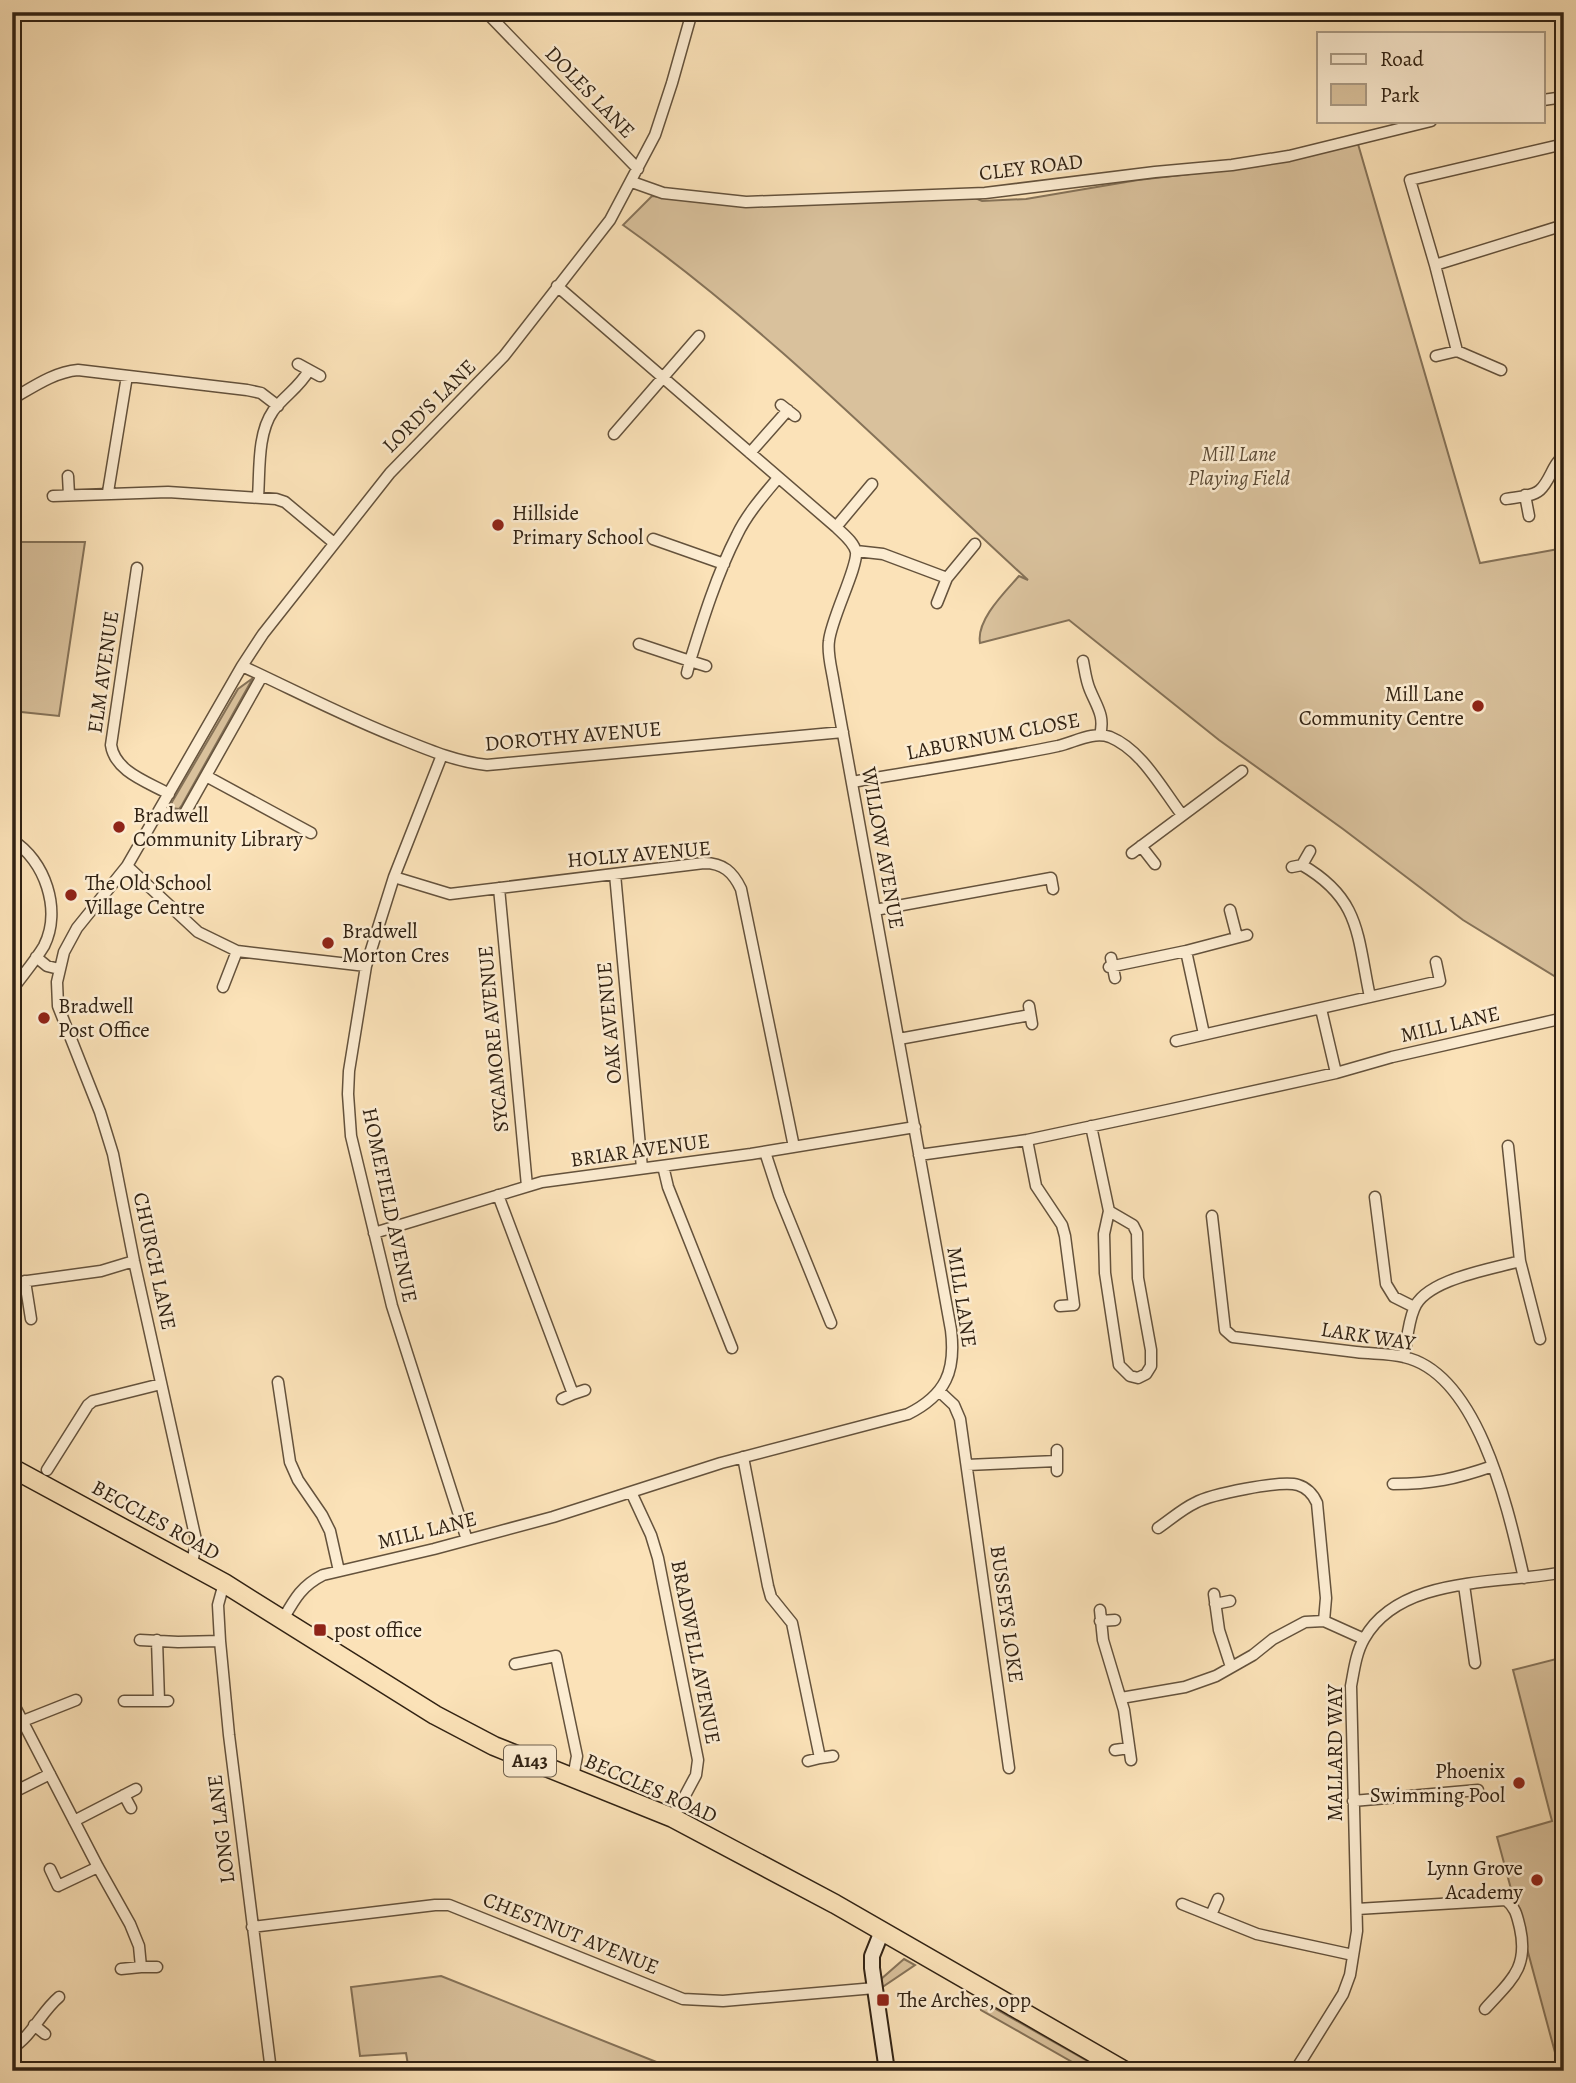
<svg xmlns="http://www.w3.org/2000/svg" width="1576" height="2083" font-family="Alegreya,serif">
<rect width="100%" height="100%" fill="#fbe2b8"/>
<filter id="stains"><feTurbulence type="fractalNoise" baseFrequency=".00286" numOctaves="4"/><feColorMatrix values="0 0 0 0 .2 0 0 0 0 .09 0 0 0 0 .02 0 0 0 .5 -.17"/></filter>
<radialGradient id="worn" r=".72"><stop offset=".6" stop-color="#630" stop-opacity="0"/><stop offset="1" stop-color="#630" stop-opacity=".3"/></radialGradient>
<path fill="#d9c19c" stroke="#857258" stroke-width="2" d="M1358 144 1480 563 1564 548V984L1559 979 1463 920 1343 829 1219 740 1069 620 980 643C976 620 1005 592 1019 576L1028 580C897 460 767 327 623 225L652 196 713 203 973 197 982 201 1026 199 1138 180 1259 166Z
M12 542H85L59 716 12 711Z
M253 678 182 805 179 809 172 808V802L238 689Z
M1564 1657V2071H1560L1497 1837 1552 1821 1513 1670Z
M904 1959 915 1965 881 1988 880 1980Z
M441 1976 679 2071H409L406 2053 360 2056 351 1987Z
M980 2000 1105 2071H1088L981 2010 979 2004Z"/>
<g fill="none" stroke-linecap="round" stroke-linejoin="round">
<defs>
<path id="street" d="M486 12 638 169
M1543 100 1564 97
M1564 144 1410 180 1435 265 1564 225
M632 182 663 193 746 202 985 193 1155 172 1232 165 1289 156 1431 121
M1435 265 1457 351 1501 370
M1436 356 1457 351
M298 364 320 376
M12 399C33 387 54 372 78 370L247 390 261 393 278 406
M781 405 795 416
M614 434 699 336
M750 453 788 410
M68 476 69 495
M108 492 127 376
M1525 495 1529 516
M53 496 168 492 276 499 285 502 334 543
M258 497C260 471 257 434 273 411 284 396 300 387 309 370
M1506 499C1516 497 1532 497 1540 490 1551 480 1552 464 1564 456
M836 527 872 484
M653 539 724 564
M856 551 883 554 947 578
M137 568 111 745C115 772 148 782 169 794
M937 603 947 578 975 544
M639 644 690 661C703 619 717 574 737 535 747 514 763 496 778 478
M1083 661C1085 671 1086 681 1090 690 1097 707 1105 716 1100 735
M242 666C296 691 349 719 404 740 431 751 458 762 487 765L843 732
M687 673 690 661 706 666
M442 755 394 877 366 966 349 1071 348 1094 351 1136 392 1306 467 1540
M206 776 311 833
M852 782C921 770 990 760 1058 746 1075 742 1093 731 1110 737 1142 750 1162 789 1182 815
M159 811 179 817 185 813 262 676
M12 840C45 860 62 910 44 946 35 961 22 976 12 990
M1141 846 1155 864
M1310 851 1302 865C1361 899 1357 936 1370 997
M1132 853 1242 771
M127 866 198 932 237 951 366 966
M1292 867 1302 865
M615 874 642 1168
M394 877 450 894 704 863C723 863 733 872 741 889L794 1147
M499 888 527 1186
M875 910 1051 878 1053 889
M1230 910 1237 937
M1186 951 1204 1034
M36 957 47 966 59 969
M1111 958 1115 978
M1109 967 1186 951 1247 935
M223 987 237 951
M1029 1006 1032 1024
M1321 1009 1336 1073
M899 1039 1030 1015
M1176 1041 1440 981 1436 962
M1091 1126 1109 1211 1104 1234 1105 1273 1119 1365 1130 1376 1138 1378 1146 1374 1151 1366V1350L1138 1278 1137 1233 1133 1225 1109 1211
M1027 1140 1036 1186 1062 1225 1065 1236 1074 1305 1060 1306
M1508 1146 1520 1261 1540 1339
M765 1152 779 1195 831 1323
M919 1155 1027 1140 1168 1110 1336 1073 1392 1057 1564 1018
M663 1166 668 1187 732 1348
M498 1195 573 1394 585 1390
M1375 1197 1386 1284 1394 1297 1414 1307
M1212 1216 1225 1330 1233 1337C1274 1342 1315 1347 1356 1352 1372 1354 1389 1353 1404 1357 1480 1374 1509 1514 1524 1578
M374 1233 542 1182 751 1154 915 1127
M25 1281 31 1319
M13 1283 101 1271 134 1261
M1404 1357C1407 1341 1408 1323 1414 1309 1425 1279 1493 1269 1520 1261
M278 1382 290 1462 298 1480 322 1515 330 1531 339 1571
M939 1391 954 1405 960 1419 1009 1768
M562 1399 573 1394
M743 1457 768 1586 771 1597 792 1623 820 1758 833 1756
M967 1465 1057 1461
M47 1470 88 1405 93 1401 161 1384
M1057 1471V1450
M1393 1484C1433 1484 1455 1479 1493 1466
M631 1492 651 1535 658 1558 698 1760 696 1775 673 1818
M1158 1528C1170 1520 1182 1509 1195 1503 1211 1494 1281 1480 1298 1485 1308 1488 1313 1494 1317 1503L1326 1598 1324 1621
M192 1565 196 1540 134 1261 113 1154 100 1112 58 1006 57 982 64 952 77 928 127 866 242 666 263 634 390 473 504 356 610 220 655 135 672 83 692 12
M224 1583 218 1605 220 1641 229 1735 271 2071
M1464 1585 1475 1663
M1214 1594 1219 1630 1231 1667
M1215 1604 1230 1601
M1100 1610 1103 1640 1124 1710 1131 1760
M282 1621C294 1600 301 1586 323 1575L434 1549 553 1517 721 1463 908 1414C946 1395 956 1371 951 1330L834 684C832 670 827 654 829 641 831 619 858 567 856 552 854 542 843 534 836 527L557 286
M1100 1621 1115 1620
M140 1640 178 1642 220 1641
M157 1640 159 1701
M515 1664 556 1656 577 1756 573 1778
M1121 1698 1185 1687 1216 1676 1253 1655 1273 1639 1305 1622 1324 1621 1364 1639
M12 1701 98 1867 130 1924 139 1946 141 1967H157
M124 1701H168
M23 1721 76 1700
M1115 1750 1129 1748
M808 1761 820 1758
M12 1793 50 1774
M124 1795 131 1808
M1353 1801 1478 1790
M74 1821 136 1789
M50 1869 58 1886 98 1867
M1182 1904 1257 1934 1353 1955
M1357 1909 1506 1900C1516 1908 1517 1916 1520 1928 1529 1969 1510 1981 1485 2009
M1211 1915 1218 1899
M252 1927 435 1905H449L683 1999 723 2001 875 1988
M121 1969 141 1967
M34 2025 45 2034
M12 2048C32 2036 41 2012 59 1997
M1295 2071 1343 1994 1350 1975 1357 1931 1351 1686C1354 1670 1356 1653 1364 1639 1400 1574 1501 1585 1564 1572"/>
<path id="secondary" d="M882 1931 872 1956V1968L887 2071"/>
<path id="highway" d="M12 1468 224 1583 435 1715 494 1746 673 1818 835 1904 1125 2071"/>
</defs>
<use href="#street" stroke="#64523c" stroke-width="13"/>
<use href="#secondary" stroke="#312213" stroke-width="18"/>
<use href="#highway" stroke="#312213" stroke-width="21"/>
<use href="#street" stroke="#fcecd1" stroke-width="10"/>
<use href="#secondary" stroke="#fcecd1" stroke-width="14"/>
<use href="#highway" stroke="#fbe2b8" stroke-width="18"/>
</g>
<g fill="#8f2418" stroke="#fcecd1" stroke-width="2.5">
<circle cx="498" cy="525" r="7"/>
<circle cx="1478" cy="706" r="7"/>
<circle cx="119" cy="827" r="7"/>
<circle cx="71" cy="895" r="7"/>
<circle cx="328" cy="943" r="7"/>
<circle cx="44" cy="1018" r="7"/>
<rect x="313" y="1623" width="14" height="14" rx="3.5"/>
<circle cx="1519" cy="1783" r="7"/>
<circle cx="1537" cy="1880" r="7"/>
<rect x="876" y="1993" width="14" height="14" rx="3.5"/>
</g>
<g text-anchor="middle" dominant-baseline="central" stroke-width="5" stroke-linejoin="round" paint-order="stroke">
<rect fill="#fcecd1" stroke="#6e5f4c" stroke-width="2" x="504" y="1745.5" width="52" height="31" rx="5"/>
<g font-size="19" font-weight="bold" fill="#312213">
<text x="530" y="1761">A143</text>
</g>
<g font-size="21" fill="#312213" stroke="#fcecd1">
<text transform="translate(590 92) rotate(46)">DOLES LANE</text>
<text transform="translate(1031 167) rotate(-7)">CLEY ROAD</text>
<text transform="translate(429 406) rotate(-45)">LORD'S LANE</text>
<text transform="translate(103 672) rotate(-82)">ELM AVENUE</text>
<text transform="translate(573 736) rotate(-5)">DOROTHY AVENUE</text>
<text transform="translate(993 736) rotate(-11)">LABURNUM CLOSE</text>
<text transform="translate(883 848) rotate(80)">WILLOW AVENUE</text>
<text transform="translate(639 854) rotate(-5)">HOLLY AVENUE</text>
<text transform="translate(609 1023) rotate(-95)">OAK AVENUE</text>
<text transform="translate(1450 1024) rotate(-13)">MILL LANE</text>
<text transform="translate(493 1039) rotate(-95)">SYCAMORE AVENUE</text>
<text transform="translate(640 1150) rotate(-8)">BRIAR AVENUE</text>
<text transform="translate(390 1205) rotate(78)">HOMEFIELD AVENUE</text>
<text transform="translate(155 1261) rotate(78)">CHURCH LANE</text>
<text transform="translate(962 1297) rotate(81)">MILL LANE</text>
<text transform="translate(1368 1336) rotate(9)">LARK WAY</text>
<text transform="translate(156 1520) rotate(29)">BECCLES ROAD</text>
<text transform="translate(427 1530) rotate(-14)">MILL LANE</text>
<text transform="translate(1007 1614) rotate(82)">BUSSEYS LOKE</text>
<text transform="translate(696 1652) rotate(79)">BRADWELL AVENUE</text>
<text transform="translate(1335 1753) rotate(-90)">MALLARD WAY</text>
<text transform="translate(651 1788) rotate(24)">BECCLES ROAD</text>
<text transform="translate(221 1829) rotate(-97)">LONG LANE</text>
<text transform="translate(571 1933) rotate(22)">CHESTNUT AVENUE</text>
</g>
<g font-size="21" font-style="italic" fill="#5b4a35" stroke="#fcecd1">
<text x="1239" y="454">Mill Lane<tspan x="1239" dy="24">Playing Field</tspan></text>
</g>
<g font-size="21" fill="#312213" stroke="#fcecd1" text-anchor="start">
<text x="512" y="513">Hillside<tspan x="512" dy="24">Primary School</tspan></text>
<text x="1464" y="694" text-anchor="end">Mill Lane<tspan x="1464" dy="24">Community Centre</tspan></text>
<text x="133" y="815">Bradwell<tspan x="133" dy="24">Community Library</tspan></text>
<text x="85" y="883">The Old School<tspan x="85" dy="24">Village Centre</tspan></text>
<text x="342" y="931">Bradwell<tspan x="342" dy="24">Morton Cres</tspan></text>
<text x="58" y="1006">Bradwell<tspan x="58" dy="24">Post Office</tspan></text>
<text x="334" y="1630">post office</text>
<text x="1505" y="1771" text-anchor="end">Phoenix<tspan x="1505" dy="24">Swimming Pool</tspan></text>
<text x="1523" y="1868" text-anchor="end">Lynn Grove<tspan x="1523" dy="24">Academy</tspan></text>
<text x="897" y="2000">The Arches, opp</text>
</g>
</g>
<rect width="1576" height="2083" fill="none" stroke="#fbe2b8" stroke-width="42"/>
<rect x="14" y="14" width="1548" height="2055" fill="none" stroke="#312213" stroke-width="3.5"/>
<rect x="21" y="21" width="1534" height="2041" fill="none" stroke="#312213" stroke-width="2"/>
<rect x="1317" y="32" width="228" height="91" fill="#fcecd1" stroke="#ab9b85" stroke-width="2"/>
<rect x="1331" y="54" width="35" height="10" fill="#fcecd1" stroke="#ab9b85" stroke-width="2"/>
<text x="1380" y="66" font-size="21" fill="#312213">Road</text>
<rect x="1331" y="84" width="35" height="21" fill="#d9c19c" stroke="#ab9b85" stroke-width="2"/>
<text x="1380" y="102" font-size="21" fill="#312213">Park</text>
<rect width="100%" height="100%" filter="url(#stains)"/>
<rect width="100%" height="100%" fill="url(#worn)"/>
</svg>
